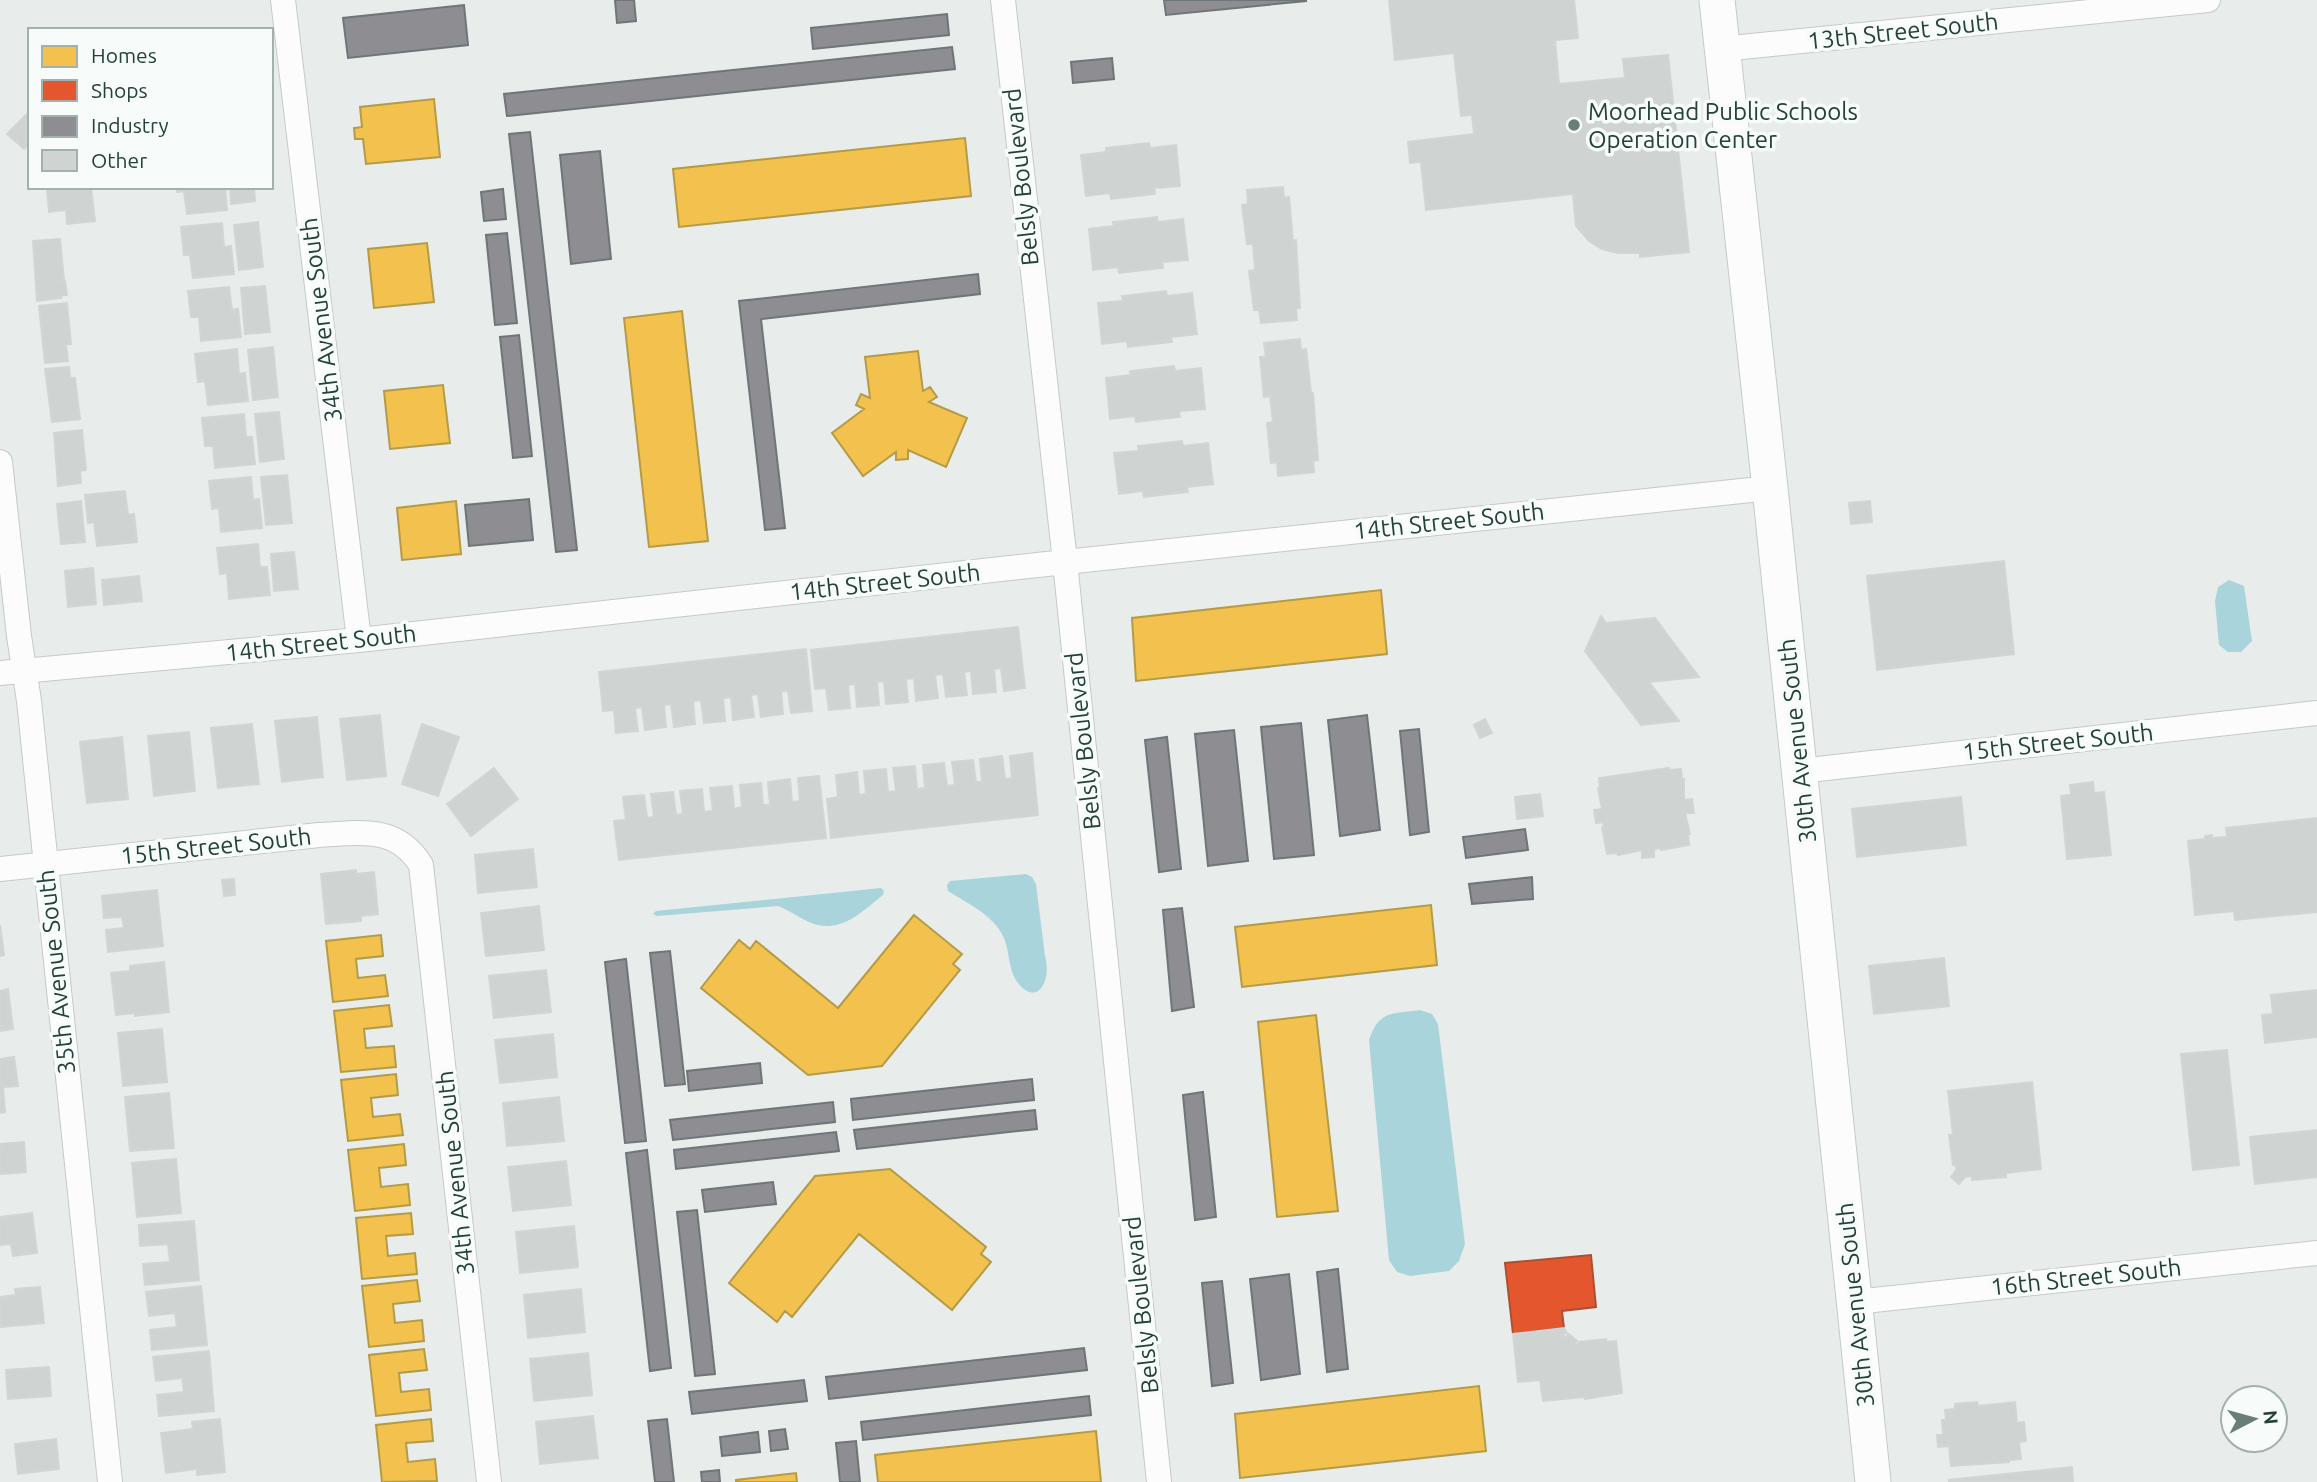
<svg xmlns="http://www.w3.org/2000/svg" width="2317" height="1482" font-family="Ubuntu,sans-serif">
<rect width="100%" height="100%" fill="#e8edeb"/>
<path fill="#a9d4db" d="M2229 580 2244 586 2252 641 2241 652H2228L2219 645 2215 601 2218 587Z
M1026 874 1032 877 1036 884 1045 956C1052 979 1038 1008 1018 983 1008 971 1010 950 1003 936 993 915 967 903 948 891L947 885 950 881Z
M881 888 884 891 883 895C864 910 844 931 818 925 804 922 792 911 778 906L657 916 653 914 656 911Z
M1420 1010 1432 1014 1438 1024 1465 1244 1459 1261 1449 1271 1410 1276 1397 1272 1389 1260 1369 1040C1379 1010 1392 1014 1420 1010Z"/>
<path fill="#f2c14e" stroke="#b49b48" stroke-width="2" d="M434 99 440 157 366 164 363 139H355L354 128 362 127 360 107Z
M965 138 971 196 679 227 673 169Z
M427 243 434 302 374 308 368 249Z
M682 311 708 541 649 547 624 318Z
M918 351 923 391 930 387 937 397 929 402 967 418 946 467 908 450V459L896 460V452L863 476 832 433 864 409 856 405 861 394 870 398 865 357Z
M443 385 450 443 390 449 384 391Z
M456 501 461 554 402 560 397 508Z
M1381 590 1387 654 1136 681 1132 618Z
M1431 905 1437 965 1242 987 1235 927Z
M914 915 962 954 953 964 960 970 882 1066 808 1075 701 988 739 940 750 949 756 941 838 1008Z
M381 935 383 956 356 959 358 978 385 975 388 996 333 1002 326 941Z
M389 1005 392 1026 364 1029 366 1048 394 1046 396 1067 341 1072 334 1011Z
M1316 1015 1338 1211 1277 1217 1258 1022Z
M396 1074 398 1095 371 1098 373 1117 400 1114 403 1135 348 1141 341 1080Z
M404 1144 406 1165 379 1168 381 1187 408 1184 410 1205 355 1211 348 1150Z
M890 1169 986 1247 981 1254 991 1262 952 1310 859 1234 792 1317 785 1311 777 1322 729 1283 815 1176Z
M411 1213 413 1234 386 1236 388 1256 415 1253 417 1274 362 1279 356 1218Z
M417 1280 420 1301 393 1304 395 1323 422 1320 424 1341 369 1347 362 1286Z
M424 1349 427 1370 399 1373 401 1392 429 1389 431 1410 376 1416 369 1355Z
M1479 1386 1486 1451 1240 1478 1235 1414Z
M431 1419 433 1441 406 1443 408 1462 435 1459 437 1481 382 1482 376 1425Z
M1096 1431 1101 1482H878L875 1455Z
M796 1473 797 1482H736V1480Z"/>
<path fill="#e4572e" stroke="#aa5132" stroke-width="2" d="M1591 1255 1596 1307 1562 1311 1564 1328 1513 1334 1505 1263Z"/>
<path fill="#8d8d92" stroke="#6e7678" stroke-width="2" d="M615 0H634L636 21 617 23Z
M1164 0H1306V1L1166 15Z
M464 5 468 45 348 58 343 18Z
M947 14 949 35 813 49 811 28Z
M952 47 955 69 507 116 504 94Z
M1112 58 1114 79 1073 83 1071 62Z
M530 132 577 550 556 552 509 134Z
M600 151 611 259 571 264 560 155Z
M503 189 506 219 484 221 481 192Z
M507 233 517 323 495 325 486 235Z
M978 274 980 294 761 319 785 528 765 530 739 301Z
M519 335 532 456 513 458 500 337Z
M529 499 533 540 469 546 465 505Z
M1367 715 1380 830 1340 836 1328 720Z
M1301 723 1314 855 1274 859 1261 727Z
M1419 729 1429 832 1410 835 1400 731Z
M1234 730 1248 861 1208 866 1195 734Z
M1167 737 1181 869 1159 872 1145 740Z
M1525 829 1528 850 1466 858 1463 837Z
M1532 877 1533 899 1472 904 1469 884Z
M1182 908 1194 1007 1172 1011 1163 910Z
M670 951 685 1084 665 1086 650 953Z
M626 959 646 1141 625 1143 605 962Z
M760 1063 762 1083 689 1091 687 1071Z
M1032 1079 1034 1100 853 1120 851 1099Z
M1203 1092 1216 1217 1195 1220 1183 1095Z
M833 1102 835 1122 673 1140 670 1120Z
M1035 1110 1037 1129 857 1149 854 1130Z
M836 1132 839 1151 676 1169 674 1150Z
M647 1150 671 1368 650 1371 626 1153Z
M773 1182 776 1204 705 1212 702 1190Z
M697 1210 715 1374 695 1376 677 1212Z
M1338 1269 1348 1369 1327 1372 1317 1272Z
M1289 1274 1300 1374 1261 1380 1250 1279Z
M1222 1281 1233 1383 1212 1386 1202 1283Z
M1084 1348 1087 1370 829 1399 826 1377Z
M804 1380 807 1401 692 1414 689 1392Z
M1089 1396 1091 1415 863 1440 861 1422Z
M667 1419 674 1482H655L648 1421Z
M785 1429 788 1449 771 1451 769 1431Z
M758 1432 760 1452 722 1456 720 1437Z
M856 1441 860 1482H840L836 1443Z
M719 1470 720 1482H702L701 1472Z"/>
<path fill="#cfd4d2" stroke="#d1d6d4" stroke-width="2" d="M1389 0H1574L1578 38 1555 40 1559 84 1625 78 1623 59 1668 55 1689 252 1640 257V253H1618L1602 249 1589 241 1576 226 1573 194 1426 210 1421 162 1410 163 1408 142 1474 134 1472 115 1461 116 1454 53 1395 60Z
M30 111V143L24 149 7 134Z
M1149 143 1150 148 1176 145 1180 186 1154 188 1155 194 1111 199 1110 193 1086 196 1081 155 1106 152V148Z
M47 187H91L95 221 67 224 66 210 49 212Z
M177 187H225L227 210 187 214 184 191 177 192Z
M230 187H254L255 201 231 204Z
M1283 187 1284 198 1289 197 1293 241 1296 240 1300 308H1296L1297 320 1261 323 1259 310H1254L1249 271 1255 270 1253 244H1247L1242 205 1248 204 1247 190Z
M1157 217 1158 222 1183 219 1188 260 1162 262 1163 268 1119 273 1118 267 1093 270 1089 229 1114 226 1113 222Z
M258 222 263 267 239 270 234 225Z
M222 223 224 247 231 246 234 274 193 278 190 255H184L181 227Z
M60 239 64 280 59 282 65 281 67 295 60 296 61 298 37 301 33 241Z
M265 286 270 332 245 334 241 288Z
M229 287 232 310 238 309 241 337 201 341 199 317H191L188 291Z
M1166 291 1167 296 1192 293 1197 334 1171 337 1172 342 1128 347 1127 341 1102 344 1098 303 1123 301 1122 296Z
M67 303 71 344H66L68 361 45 363 39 306Z
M1300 339 1301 350 1306 349 1311 393H1313L1318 460 1313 461 1314 472 1278 476 1277 462 1271 463 1267 423 1273 422 1270 396 1264 397 1260 357H1266L1264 343Z
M273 347 278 397 253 400 248 350Z
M237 349 239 374 245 373 248 401 208 405 205 381 198 382 195 354Z
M1174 366 1175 371 1201 368 1205 409 1179 411 1180 417 1136 422 1135 416 1110 419 1106 378 1131 375 1130 371Z
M69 367 70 378H75L80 419 52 422 45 369Z
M279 412 284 459 260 462 255 414Z
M244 414 246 437H252L255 464 215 468 213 446H205L202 418Z
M82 430 86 470 80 471 81 483 58 486 54 433Z
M1182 441 1183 446 1208 443 1213 484 1187 487 1188 492 1144 497 1143 491 1119 494 1114 453 1139 451 1138 446Z
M287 475 292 523 266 525 261 477Z
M251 477 253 500 259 499 262 528 221 532 219 508 212 509 209 481Z
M125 491 128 515 134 514 137 542 97 546 94 522 88 523 85 495Z
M81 501 85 542 61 544 57 504Z
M1870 501 1872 522 1851 524 1849 503Z
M258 544 260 567H267L270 595 229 599 227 573 220 574 217 548Z
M294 552 298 589 274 591 271 554Z
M2004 561 2014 654 1877 670 1867 576Z
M93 568 96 604 68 607 65 571Z
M139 576 142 601 104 605 102 580Z
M1601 616 1606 623 1655 618 1699 677 1649 682 1679 721 1641 725 1585 651Z
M1018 627 1025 688 1004 691 1001 668 994 669 996 692 973 694 971 671 964 672 967 695 946 697 943 674 935 675 938 698 916 701 914 678 906 679 908 702 886 704 884 681 877 682 879 705 857 707 855 684 848 685 850 708 829 710 826 688 815 689 811 650Z
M806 649 812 711 791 713 788 691H781L783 714 761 717 758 694 751 695 754 717 733 720 731 697 723 698 725 721 704 723 701 700 693 701 695 724 674 727 671 704 664 705 666 727 645 730 642 707 635 708 638 731 616 733 614 710 603 711 599 672Z
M380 715 386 776 347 780 340 719Z
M317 717 323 777 282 782 275 721Z
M1485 719 1492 733 1480 738 1474 725Z
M252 724 259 784 218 788 211 728Z
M422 724 459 737 438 796 402 784Z
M189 732 195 791 154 796 148 736Z
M122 737 128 799 87 803 80 742Z
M1032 753 1038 815 831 838 827 799 838 797 836 775 857 772 859 795 866 794 864 771 886 769 888 792 896 791 893 768 915 766 917 789 925 788 923 765 944 763 947 786 955 785 952 762 973 760 976 782H982L980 759 1002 756 1005 779 1012 778 1010 756Z
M494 768 518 799 471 836 447 804Z
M1669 768V770L1681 769 1682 780 1684 779V800L1692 799 1694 813H1685L1690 834H1688L1689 845 1661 850V848L1654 849V857L1642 858V850L1618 855 1617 853 1607 854 1602 827H1604L1603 822 1596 823 1594 810 1602 809 1598 788H1600L1599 778Z
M819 776 826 838 619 860 614 821 626 820 623 797 644 795 647 818 654 817 651 794 673 792 676 815 683 814 680 791 702 789 704 812 713 811 710 788 732 786 734 809 742 807 740 785 761 783 763 805H770L768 782 790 779 792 802 800 801 798 778Z
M2093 782 2094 793 2104 792 2111 855 2067 859 2061 796 2071 795 2070 785Z
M1540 794 1543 816 1517 819 1515 797Z
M1961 797 1966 845 1857 857 1852 809Z
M2317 818V912L2235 920 2234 911 2195 915 2188 841 2205 839V836L2212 835V838L2227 837 2226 828Z
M533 849 537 887 478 893 475 855Z
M356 870V874L374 872 378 914 361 916V921L326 924 321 874Z
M234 879 235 895 224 896 222 880Z
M157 890 163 946 108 952 106 930 124 928 122 917 104 918 102 896Z
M539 906 544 950 486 956 481 913Z
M0 925 4 955 0 956Z
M1944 958 1949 1006 1874 1014 1869 966Z
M164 962 169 1012 135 1016V1013L116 1015 111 973 130 971V966Z
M546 970 551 1012 494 1018 489 976Z
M8 989 13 1029 0 1031V991Z
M2317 990V1037L2265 1043 2262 1015 2273 1014 2271 995Z
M162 1029 167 1082 123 1086 118 1033Z
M553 1034 557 1077 500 1083 495 1040Z
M2227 1050 2239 1165 2193 1170 2181 1054Z
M14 1057 18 1086 3 1087 5 1112 0 1113V1059Z
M2032 1082 2041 1169 2006 1173V1177L1972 1180V1176L1965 1177 1959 1184 1951 1177 1956 1170V1165H1953L1949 1135H1953L1948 1091Z
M169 1093 174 1148 130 1151 125 1097Z
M559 1097 564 1141 507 1146 503 1103Z
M2317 1130V1177L2255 1184 2250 1137Z
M24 1142 26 1172 0 1174V1144Z
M176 1159 181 1213 137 1217 132 1163Z
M566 1161 571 1205 513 1211 508 1167Z
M32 1213 37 1253 13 1256 11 1244 0 1245V1217Z
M194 1221 199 1280 145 1285 143 1264 170 1262 168 1244 140 1246 139 1225Z
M574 1226 578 1267 520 1273 516 1232Z
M201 1286 207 1345 152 1350 150 1330 177 1327 175 1313 149 1316 146 1292Z
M40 1287 44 1323 1 1327 0 1297 16 1295 15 1289Z
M581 1289 585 1332 528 1338 524 1295Z
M1564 1328 1567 1333H1564V1338L1569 1334 1577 1341 1573 1345 1579 1344V1342L1606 1339V1342L1616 1341 1622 1393 1585 1399V1397L1543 1401 1540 1380 1518 1382 1513 1334Z
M209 1351 214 1411 159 1416 157 1395 184 1392 182 1378 156 1381 153 1357Z
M588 1353 592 1395 534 1401 530 1359Z
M49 1367 51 1396 8 1399 6 1370Z
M1977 1402 1978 1406 2015 1402 2017 1423 2024 1422 2026 1441 2019 1442 2021 1459 2009 1460V1462L1951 1466 1949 1446 1938 1447 1937 1435H1943L1942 1420H1946L1945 1410 1955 1409V1404Z
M593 1416 598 1458 540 1464 536 1422Z
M220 1419 225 1472 197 1475V1469L166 1473 161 1433 193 1429 192 1422Z
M56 1439 59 1469 18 1474 15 1444Z
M2072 1467 2073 1482H1949V1480Z"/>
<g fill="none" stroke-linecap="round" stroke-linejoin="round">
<defs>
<path id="street" d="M283 0 359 640
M1003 0 1065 562 1159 1482
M1722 49 2208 0
M0 462 19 636 29 701 110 1482
M0 673 359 640 1065 562 1770 488
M1800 771 2317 713
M0 869 319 835C360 833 396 825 421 865L489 1482
M1855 1302 2317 1253"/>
<path id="secondary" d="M1717 0 1770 488 1873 1482"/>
</defs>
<use href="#street" stroke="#c5cac8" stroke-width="26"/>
<use href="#secondary" stroke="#c3cbc8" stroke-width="37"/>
<use href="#street" stroke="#fcfcfc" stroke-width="24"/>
<use href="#secondary" stroke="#fcfcfc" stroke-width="35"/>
</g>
<circle fill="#697e78" stroke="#f7fbf9" stroke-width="2.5" cx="1574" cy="125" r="7"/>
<g text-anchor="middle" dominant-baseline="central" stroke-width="7" stroke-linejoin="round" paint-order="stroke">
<g font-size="24" fill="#24423a" stroke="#f7fbf9">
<text transform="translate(1903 31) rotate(-6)">13th Street South</text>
<text transform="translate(1021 177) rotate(-96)">Belsly Boulevard</text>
<text transform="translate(321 320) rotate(-97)">34th Avenue South</text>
<text transform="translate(1449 521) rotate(-6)">14th Street South</text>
<text transform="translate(885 582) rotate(-6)">14th Street South</text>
<text transform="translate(321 643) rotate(-6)">14th Street South</text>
<text transform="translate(1083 741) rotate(-96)">Belsly Boulevard</text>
<text transform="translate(1797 741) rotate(-96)">30th Avenue South</text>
<text transform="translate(2058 742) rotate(-6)">15th Street South</text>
<text transform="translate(216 846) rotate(-6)">15th Street South</text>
<text transform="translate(56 972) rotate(-96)">35th Avenue South</text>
<text transform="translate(455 1173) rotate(-96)">34th Avenue South</text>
<text transform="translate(2086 1277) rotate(-6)">16th Street South</text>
<text transform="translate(1141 1305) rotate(-96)">Belsly Boulevard</text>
<text transform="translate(1855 1305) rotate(-96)">30th Avenue South</text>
</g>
<g font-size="24" fill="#24423a" stroke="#f7fbf9" text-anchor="start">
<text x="1588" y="111">Moorhead Public Schools<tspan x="1588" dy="28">Operation Center</tspan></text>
</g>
</g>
<rect x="28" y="28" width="245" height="161" fill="#f7fbf9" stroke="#a3b1ad" stroke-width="2"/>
<rect x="42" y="46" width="35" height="21" fill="#f2c14e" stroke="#a3b1ad" stroke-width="2"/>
<text x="91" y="63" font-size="21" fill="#24423a">Homes</text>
<rect x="42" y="80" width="35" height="21" fill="#e4572e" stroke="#a3b1ad" stroke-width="2"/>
<text x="91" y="98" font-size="21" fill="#24423a">Shops</text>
<rect x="42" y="116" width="35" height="21" fill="#8d8d92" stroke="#a3b1ad" stroke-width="2"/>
<text x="91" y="133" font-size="21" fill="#24423a">Industry</text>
<rect x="42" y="150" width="35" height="21" fill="#cfd4d2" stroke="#a3b1ad" stroke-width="2"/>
<text x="91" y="168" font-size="21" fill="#24423a">Other</text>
<g transform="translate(2254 1419) rotate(84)"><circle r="33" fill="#f7fbf9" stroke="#a3b1ad" stroke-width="2"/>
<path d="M0-5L12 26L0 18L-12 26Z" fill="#697e78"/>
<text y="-10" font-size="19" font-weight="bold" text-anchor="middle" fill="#24423a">N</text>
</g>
</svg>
